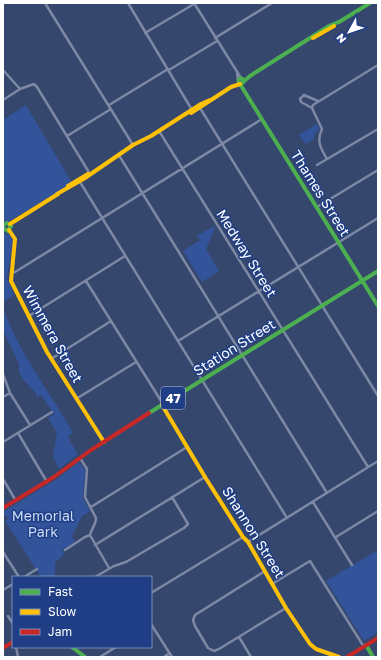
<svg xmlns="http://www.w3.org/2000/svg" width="381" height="660" font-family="'Golos Text',sans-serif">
<rect width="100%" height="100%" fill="#36476e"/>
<path fill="#33549b" d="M26 105 72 183 6 223 3 219V120Z
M317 124 319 128V130L314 134V139L306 144 299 135Z
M214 226 215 228 206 249 219 271 202 282 183 251 200 240 197 236Z
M3 233 9 234 13 240 7 279 14 295 3 302Z
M3 307C18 353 50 391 73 433L69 435V440L78 454 59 469 53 456 57 433 48 418 54 414 41 395 37 397 35 392 22 378 19 372V364L3 330Z
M79 462 85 470 83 498 90 511 82 516 72 536 75 542 62 550 64 554 55 563V577H41L5 521 8 518 6 515 3 517V512L57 479Z
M378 550V632L364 641 326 581Z"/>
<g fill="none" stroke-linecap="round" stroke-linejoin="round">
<path stroke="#7d88a4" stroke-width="2.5" d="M45 3 133 145
M128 3 192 110
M194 3 241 78
M145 33 194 4
M215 38 272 3
M3 70 20 89
M169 70 217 41
M237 74 238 80
M3 100 20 89 34 84 37 87 90 174
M109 105 168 69
M200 108 378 396
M312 108 301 102 300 99 304 95 318 101
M159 131 368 467
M67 136 111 109
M120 157 180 254 327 493
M327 159C321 149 316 141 322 129L312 108 313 105 378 65
M317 165 378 129
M80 182 287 518
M317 207 378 170
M11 273 15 272 262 119
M86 281 163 404
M29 316 125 256
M178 341 378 218
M51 359 111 321
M3 374 10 393 30 425
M3 397 10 393
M76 399 136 362
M18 433 47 482
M3 442 52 412
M80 458 87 469 85 497 96 518C96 525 91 529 90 535L109 568
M3 479 16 501
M313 502 352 565
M91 507 187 447
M336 537 378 511
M248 542 378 461
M95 545 205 477
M65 550 85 537 90 535
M3 552 19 577
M265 571 195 615 193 620 195 626 208 648 214 651 219 649 286 608
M24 577 37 569
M95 577 114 566 126 562 184 528 188 524 172 497
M272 584 310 561 364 647
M3 590 13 584
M151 593 243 537
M8 616 13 624
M151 624 172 657
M239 637 251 657
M16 647 18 657
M100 657 116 647
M164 657 170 653"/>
<path stroke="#4caf50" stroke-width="4" d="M339 22 370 3
M238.5 81a2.5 2.5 0 1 1 5 0a2.5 2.5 0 1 1-5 0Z
M243 82 250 76 329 26 341 21
M240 84 378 306
M3 225 7 223 11 226 8 231 3 228
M149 413 378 271
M366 645 373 657
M72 647 85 657"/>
<path stroke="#ffc107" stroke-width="4" d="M313 38 334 26
M191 113 231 87 240 84
M68 186 88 174
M57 194 85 178 133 145 151 136 201 104 210 100
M10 224 58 194
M9 230 15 239 11 281 47 352 104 442
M162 405 205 477 243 537 248 542 286 608 310 644 316 649 339 657"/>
<path stroke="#c62828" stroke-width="4" d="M3 508 54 477 91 450 149 413
M3 648 13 642
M347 657 378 638"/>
</g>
<g text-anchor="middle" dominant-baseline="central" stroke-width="3" stroke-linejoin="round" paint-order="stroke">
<rect fill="#1f3e85" stroke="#bcc5da" stroke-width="1" x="161" y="387" width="24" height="22" rx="3"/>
<g font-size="13" font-weight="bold" fill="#fff">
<text x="173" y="398">47</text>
</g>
<g font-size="14" fill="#fff" stroke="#1f3e85">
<text transform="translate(321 193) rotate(58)">Thames Street</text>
<text transform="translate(247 253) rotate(58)">Medway Street</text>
<text transform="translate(53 334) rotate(61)">Wimmera Street</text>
<text transform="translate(234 347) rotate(-32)">Station Street</text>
<text transform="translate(254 532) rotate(58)">Shannon Street</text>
</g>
<g font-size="14" fill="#ccdaf7" stroke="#1f3e85">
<text x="43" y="515">Memorial<tspan x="43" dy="16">Park</tspan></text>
</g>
</g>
<rect width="381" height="660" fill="none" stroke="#ffffff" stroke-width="8"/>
<rect x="12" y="576" width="140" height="72" fill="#1f3e85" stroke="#798bb6"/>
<rect x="20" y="589" width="20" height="6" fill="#4caf50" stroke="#798bb6"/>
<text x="48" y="596" font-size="12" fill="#ffffff">Fast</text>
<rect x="20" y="609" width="20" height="6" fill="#ffc107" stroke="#798bb6"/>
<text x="48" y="616" font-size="12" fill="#ffffff">Slow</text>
<rect x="20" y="629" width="20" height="6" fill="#c62828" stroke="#798bb6"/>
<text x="48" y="636" font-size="12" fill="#ffffff">Jam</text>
<g transform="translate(349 32) rotate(230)" stroke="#1f3e85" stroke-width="3" paint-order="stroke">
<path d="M0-3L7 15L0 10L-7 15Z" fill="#ffffff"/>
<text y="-6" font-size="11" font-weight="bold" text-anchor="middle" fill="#ffffff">N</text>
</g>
</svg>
